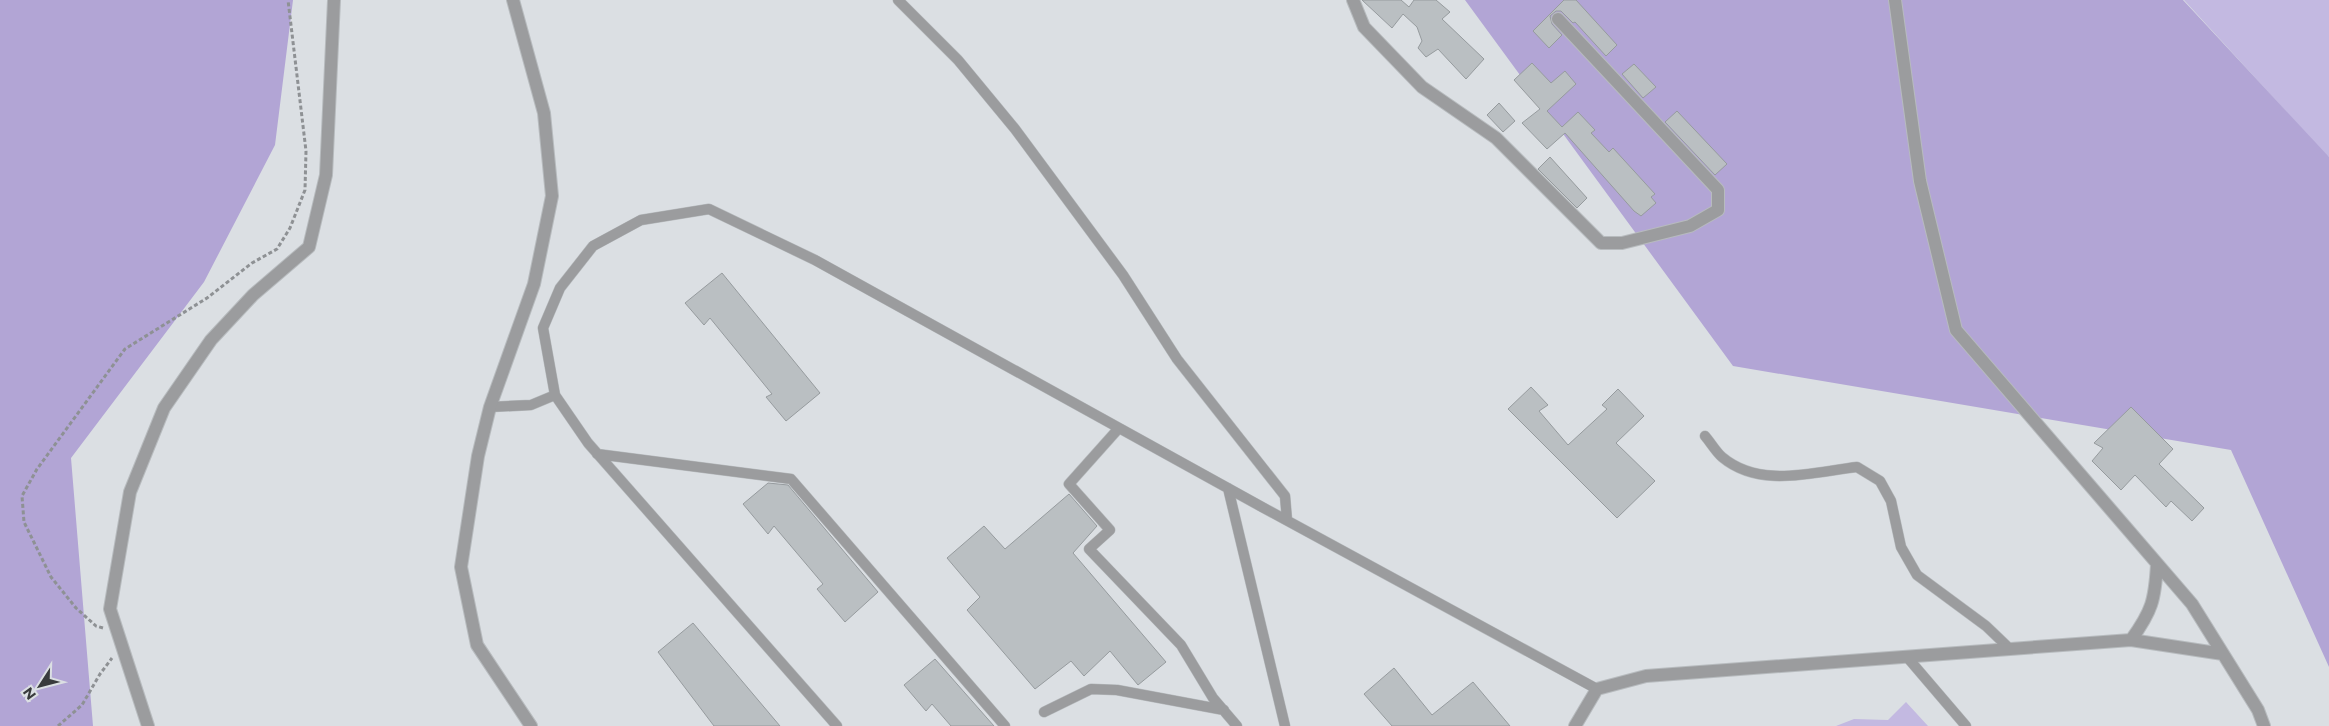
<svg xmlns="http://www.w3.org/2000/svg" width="2329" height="726" font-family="Montserrat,sans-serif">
<rect width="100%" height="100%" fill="#dbdfe3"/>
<path fill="#c3b9e1" d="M2184 0H2329V157L2326 155Z
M1906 702 1928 726H1836L1854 719 1888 720Z"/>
<path fill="#b2a5d5" d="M0 0H293L275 145 204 282 71 458 93 726H0Z
M1465 0H2183L2329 157V667L2231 450 1733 366Z"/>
<path fill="#babfc2" stroke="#969b9e" d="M1362 0H1401L1409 7 1414 0H1436L1450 12 1442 19 1484 59 1466 79 1438 49 1426 57 1418 48 1422 41 1417 27 1403 14 1392 28Z
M1564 0H1576L1617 45 1606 56 1575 22 1573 23 1561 11H1556L1550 16 1552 24 1562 35 1549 48 1533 31Z
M1532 63 1551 83 1565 71 1576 84 1547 111 1562 127 1578 112 1595 130 1591 133 1609 152 1613 148 1655 194 1651 197 1656 203 1641 216 1634 211 1565 133 1547 149 1522 123 1540 109 1514 80Z
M1634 64 1656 87 1643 98 1622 74Z
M1499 103 1515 121 1503 132 1487 115Z
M1677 111 1727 164 1715 175 1665 122Z
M1550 157 1587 198 1577 208 1538 169Z
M722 273 820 393 786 421 766 397 772 394 710 318 704 325 685 303Z
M1531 387 1548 405 1539 411 1568 445 1607 409 1602 405 1618 389 1644 416 1616 443 1655 481 1617 518 1508 409Z
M2131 407 2173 449 2159 464 2204 508 2192 521 2171 501 2166 507 2135 475 2121 490 2092 461 2103 448 2094 443Z
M768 483 788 485 878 592 845 622 817 589 823 584 774 526 768 534 743 504Z
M1069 494 1097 526 1073 553 1166 662 1138 685 1110 651 1084 676 1071 661 1035 689 967 610 980 597 947 558 984 526 1005 549Z
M693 623 780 726H714L658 652Z
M935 659 994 726H951L932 704 926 711 904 685Z
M1394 668 1432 715 1473 682 1510 726H1392L1364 694Z"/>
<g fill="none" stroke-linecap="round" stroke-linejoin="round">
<defs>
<path id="lane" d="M898 0 958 60 1015 129 1123 275 1177 359 1285 496 1287 520
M490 407 531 405 555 395
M1119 428 1069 484 1110 530 1089 549 1181 645 1213 698 1237 726
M1705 436C1711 443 1716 452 1722 457 1760 489 1813 472 1857 467L1880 481 1891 501 1901 547 1917 575 1986 626 2010 649
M597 454 791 479 1005 726
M1228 488 1285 726
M1907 657 1966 726
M1044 712 1091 689 1117 690 1224 710
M837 726 588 443 555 395 543 328 560 288 593 246 641 220 709 209 815 260 1262 507 1597 689"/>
<path id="street" d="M513 0 544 113 552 196 534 284 490 407 478 456 461 567 477 645 531 726
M1353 0 1364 27 1422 87 1496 138 1601 243H1622L1690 226 1718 210V190L1558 19
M1895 0 1920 181 1956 330 2192 604 2258 710 2264 726
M2131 640C2152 611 2155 600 2157 564
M148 726 110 609 130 492 164 408 211 340 253 295 309 247 326 175 334 0
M1575 726 1597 689 1646 676 2131 640 2223 654"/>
</defs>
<use href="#lane" stroke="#b7bbbe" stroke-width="11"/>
<use href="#street" stroke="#b7bbbe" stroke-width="14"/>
<path stroke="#8e9194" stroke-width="3" stroke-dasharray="4 2.5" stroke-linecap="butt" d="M103 628 96 626 76 608 51 577 24 522 22 496 37 469 125 349 207 298 252 263 277 249 290 228 305 190 306 151 288 0
M58 726 82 705 100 674 112 658"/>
<use href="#lane" stroke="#9b9c9e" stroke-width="10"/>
<use href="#street" stroke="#9b9c9e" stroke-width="12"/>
</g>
<g transform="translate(40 686) rotate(234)" stroke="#dbdfe3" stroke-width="4" paint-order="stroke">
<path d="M0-4L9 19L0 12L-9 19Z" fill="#393b3d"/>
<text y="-8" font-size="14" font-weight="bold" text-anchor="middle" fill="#393b3d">N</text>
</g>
</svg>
